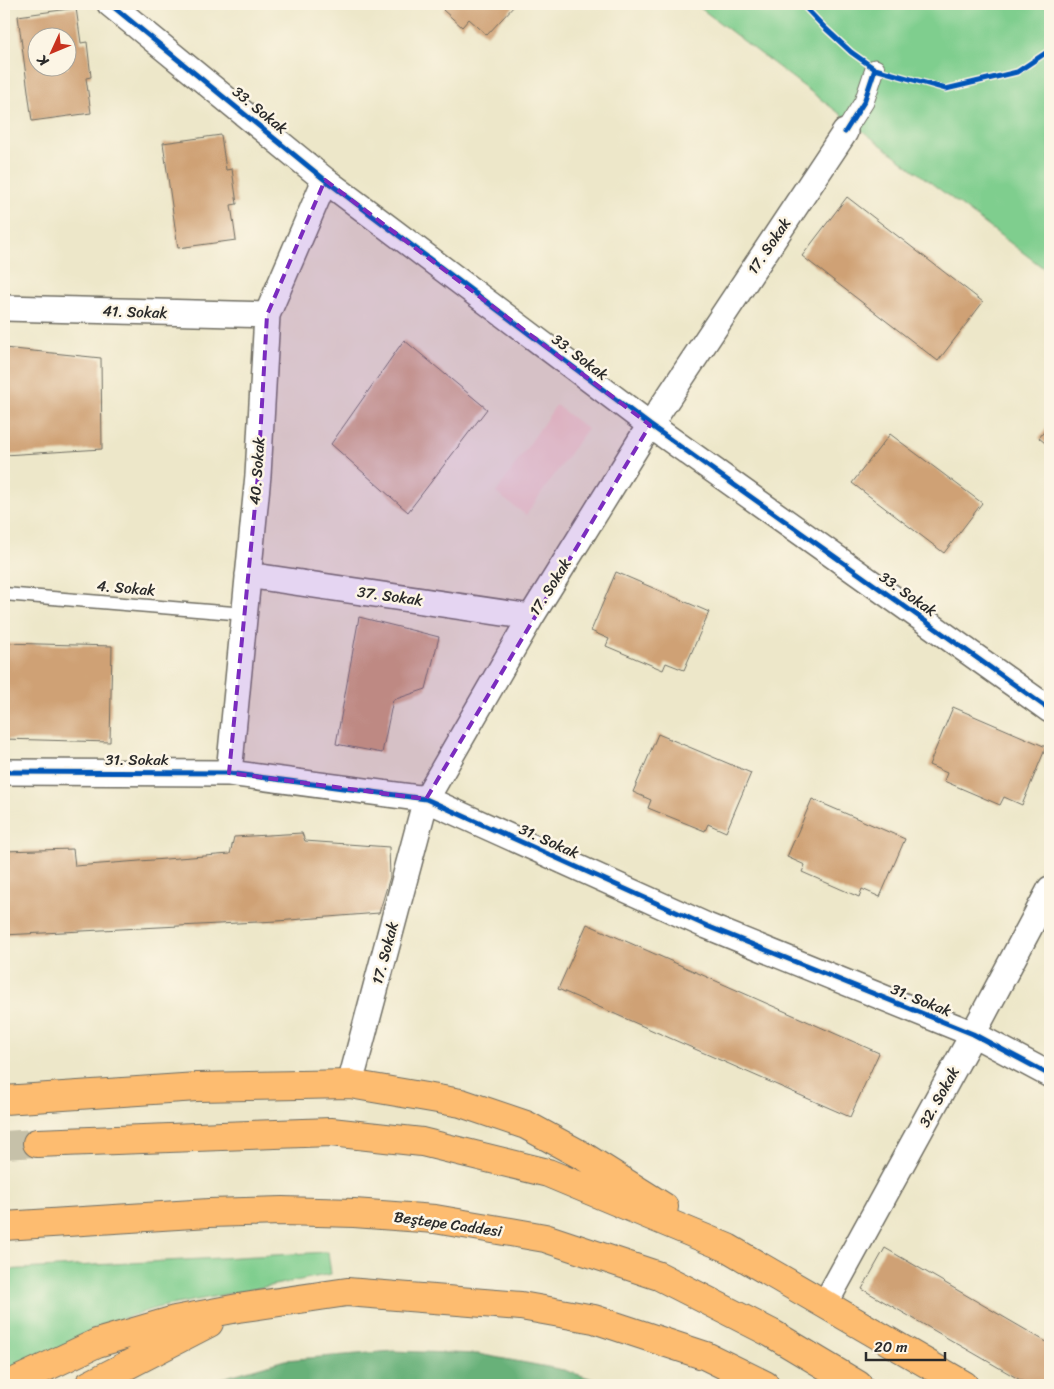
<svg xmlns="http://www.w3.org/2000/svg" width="1054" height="1389" font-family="Sriracha,sans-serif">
<rect width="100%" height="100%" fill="#fcf5e5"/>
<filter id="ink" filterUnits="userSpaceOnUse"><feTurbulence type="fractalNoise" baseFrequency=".02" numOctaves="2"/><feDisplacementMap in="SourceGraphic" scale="10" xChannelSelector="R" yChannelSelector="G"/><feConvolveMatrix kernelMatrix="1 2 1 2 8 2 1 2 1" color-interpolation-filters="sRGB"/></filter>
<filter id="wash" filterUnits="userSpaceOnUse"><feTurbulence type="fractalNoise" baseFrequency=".0096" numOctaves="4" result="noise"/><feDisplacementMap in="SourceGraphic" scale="20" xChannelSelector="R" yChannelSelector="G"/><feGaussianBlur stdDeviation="1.12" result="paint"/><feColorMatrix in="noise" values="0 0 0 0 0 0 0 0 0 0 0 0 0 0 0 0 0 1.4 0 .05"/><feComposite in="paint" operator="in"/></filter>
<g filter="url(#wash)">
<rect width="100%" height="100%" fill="#ede7c9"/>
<path fill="#f5d3c1" d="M556 405 587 429 526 515 496 493Z"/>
<path fill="#7fce8e" stroke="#557c5c" d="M695 4H1050V273Z
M328 1252 331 1274 156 1308 102 1325 4 1377V1270Z"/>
<path fill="#67b179" stroke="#496e52" d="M393 1351 478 1354 564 1370 611 1385H198L285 1360Z"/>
<g id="blocks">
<path fill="#cfa175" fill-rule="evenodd" d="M449 4H516L487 35 469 19 462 27 443 10Z
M76 8 81 43 87 42 91 77 86 78 91 113 32 121 18 16ZM38 38H68V68H38Z
M221 135 226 170 232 169 237 204 231 205 236 240 178 248 163 143Z
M847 197 983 302 938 361 802 256Z
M404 340 487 409 408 512 331 444Z
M4 348 101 358 102 449 4 455Z
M1050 424V447L1039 438Z
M890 434 982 503 944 553 852 483Z
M616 572 709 612 684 670 666 663 663 670 606 646 609 639 591 631Z
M359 617 439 637 426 689 393 700 382 753 336 744Z
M4 643 112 646 110 742 4 739Z
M953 707 1046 747 1022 805 1004 797 1000 805 944 781 947 773 929 765Z
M658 734 751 773 726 832 708 824 705 831 648 808 651 800 633 792Z
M812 799 905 839 880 897 862 889 859 897 802 872 805 865 787 857Z
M302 833 305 841 389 847 390 877 379 913 277 921 4 935V851L73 849 75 866 230 854 234 837Z
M587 924 879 1053 850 1117 558 989Z
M885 1248 1050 1344V1385H1029L862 1289Z"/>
</g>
</g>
<g filter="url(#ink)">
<use href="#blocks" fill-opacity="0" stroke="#6f6d62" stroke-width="1"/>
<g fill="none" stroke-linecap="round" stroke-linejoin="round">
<path stroke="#c6c1a9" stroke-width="28" stroke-dasharray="28 14" stroke-linecap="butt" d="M4 1145 37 1143"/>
<defs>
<path id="service" d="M4 594 245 614"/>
<path id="pedestrian" d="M845 132 864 102 875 69"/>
<path id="minor" d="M110 4 325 180 650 425 1050 710
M4 308 267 315
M248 575 531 617
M4 772 229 773 426 799 707 926 973 1034 1050 1075
M229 773 258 475 267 315 325 180
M350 1084 426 799 531 617 650 425 845 132
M825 1304 973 1034 1050 889"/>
<path id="primary" d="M4 1100 197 1087 350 1084 461 1103 526 1125 583 1156 664 1207
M37 1143 331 1132 422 1142 548 1173 728 1248 964 1385
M4 1226 209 1213 282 1211 354 1213 435 1219 545 1238 659 1276 771 1333 858 1385
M8 1385 97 1343 175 1320 238 1308 347 1292 521 1306 594 1319 706 1356 765 1385
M89 1385 209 1323"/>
</defs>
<use href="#service" stroke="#6f6d62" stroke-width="15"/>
<use href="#pedestrian" stroke="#6f6d62" stroke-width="21"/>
<use href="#minor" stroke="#6f6d62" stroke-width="28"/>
<use href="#primary" stroke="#6f6d62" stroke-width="30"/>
<use href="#service" stroke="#fff" stroke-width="12"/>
<use href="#pedestrian" stroke="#fff" stroke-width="19"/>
<use href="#minor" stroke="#fff" stroke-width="25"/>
<use href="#primary" stroke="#fdbc70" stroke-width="28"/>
<defs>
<path id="cycleway" d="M110 4 325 180 650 425 1050 710
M802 4 824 27 851 52 875 69 946 89 1017 72 1050 50
M845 132 864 102 875 69
M4 772 229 773 426 799 707 926 973 1034 1050 1075"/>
</defs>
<use href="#cycleway" stroke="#fcf5e5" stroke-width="8"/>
<use href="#cycleway" stroke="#0057b8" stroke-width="5"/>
</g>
</g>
<path fill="#7b2cbf" fill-opacity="0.2" stroke="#7b2cbf" stroke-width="4" stroke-dasharray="10 6" stroke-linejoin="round" d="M325 180 650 425 426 799 229 773 258 475 267 315Z"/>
<g text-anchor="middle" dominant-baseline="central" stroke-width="5" stroke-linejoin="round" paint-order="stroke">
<g font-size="15" fill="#2b2b2b" stroke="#fcf5e5">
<text transform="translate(260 110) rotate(39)">33. Sokak</text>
<text transform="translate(769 246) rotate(-56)">17. Sokak</text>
<text transform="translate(135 312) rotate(2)">41. Sokak</text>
<text transform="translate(580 357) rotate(37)">33. Sokak</text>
<text transform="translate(257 471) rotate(-86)">40. Sokak</text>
<text transform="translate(550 587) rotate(-58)">17. Sokak</text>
<text transform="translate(126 588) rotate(5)">4. Sokak</text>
<text transform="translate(908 594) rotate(35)">33. Sokak</text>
<text transform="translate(390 596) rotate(8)">37. Sokak</text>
<text x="137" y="760">31. Sokak</text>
<text transform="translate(549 841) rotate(24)">31. Sokak</text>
<text transform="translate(385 953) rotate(-75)">17. Sokak</text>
<text transform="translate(921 1000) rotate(22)">31. Sokak</text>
<text transform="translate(939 1097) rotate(-61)">32. Sokak</text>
<text transform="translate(448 1224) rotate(8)">Beştepe Caddesi</text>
</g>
</g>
<rect width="1054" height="1389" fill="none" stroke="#fcf5e5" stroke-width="20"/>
<g transform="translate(52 52) rotate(226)"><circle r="24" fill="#fcf5e5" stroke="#a8a49b"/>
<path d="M0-4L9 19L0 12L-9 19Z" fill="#c8321e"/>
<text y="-8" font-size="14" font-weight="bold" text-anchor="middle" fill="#2b2b2b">K</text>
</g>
<path d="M866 1352v8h79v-8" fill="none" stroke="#2b2b2b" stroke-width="2.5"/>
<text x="874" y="1352" font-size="15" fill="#2b2b2b" stroke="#fcf5e5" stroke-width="4" paint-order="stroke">20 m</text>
</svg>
